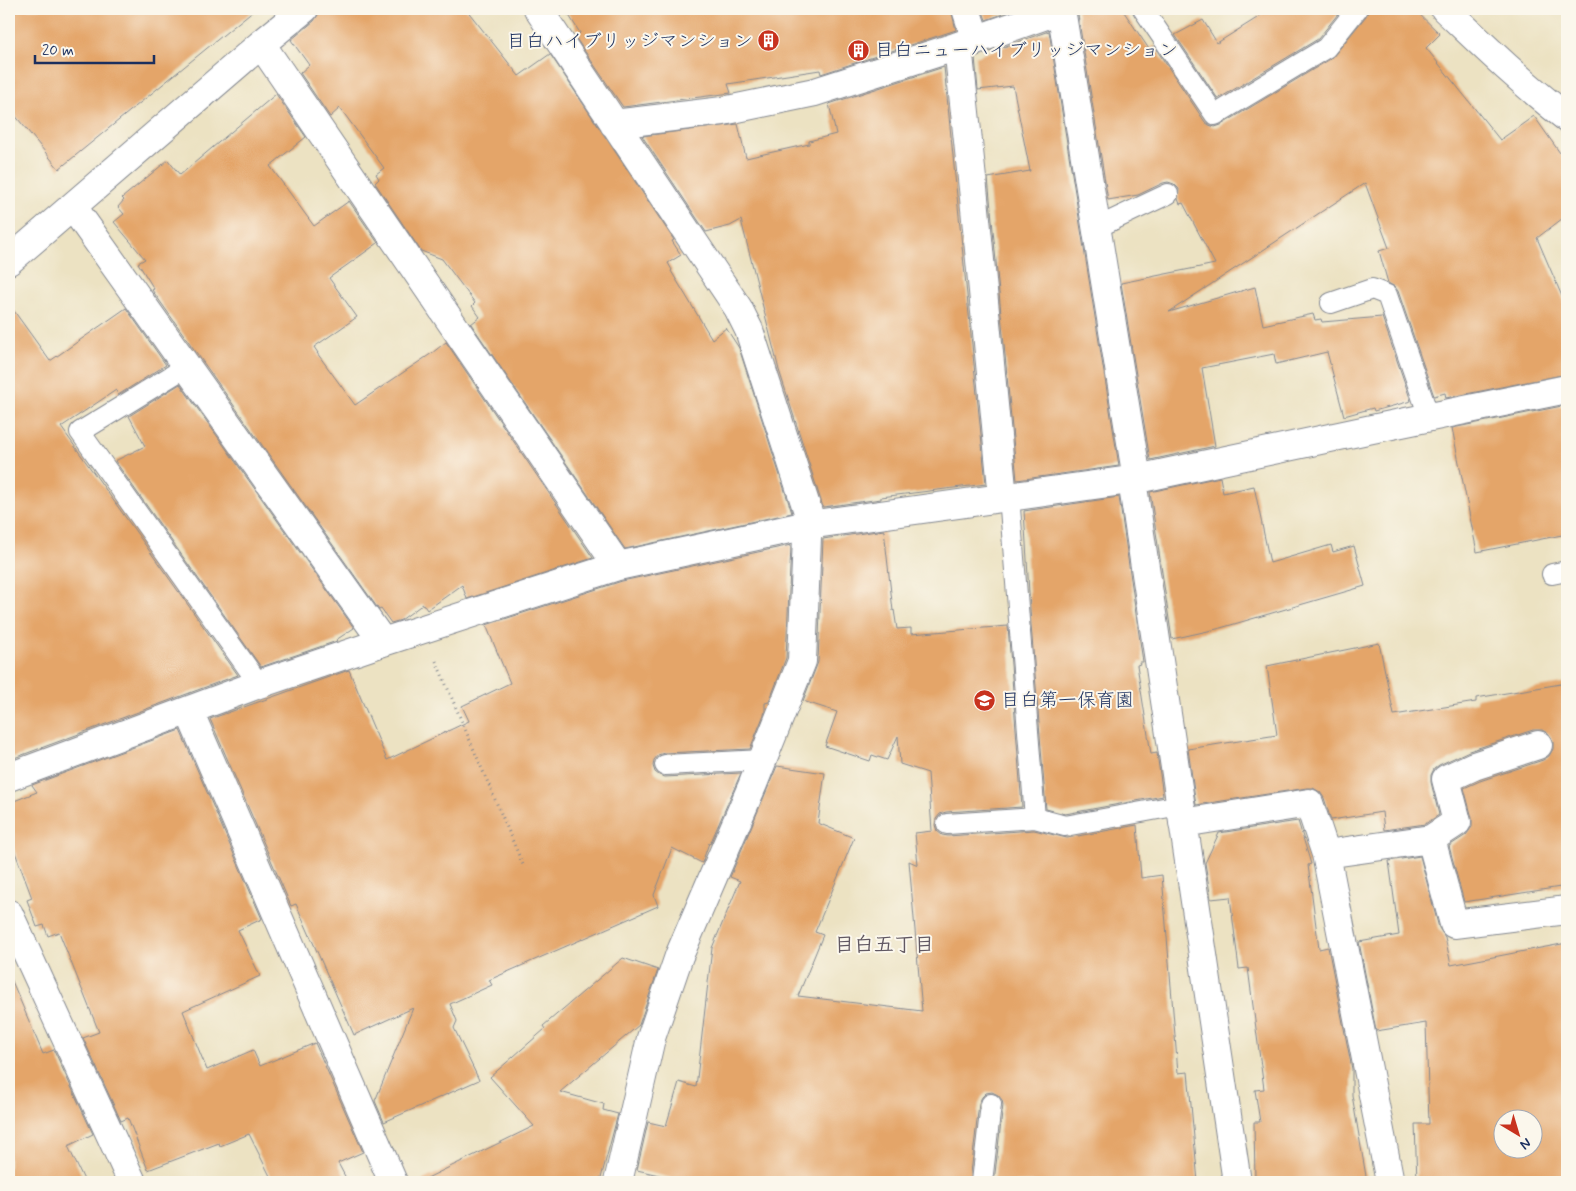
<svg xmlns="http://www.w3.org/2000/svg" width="1576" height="1191" font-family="Mynerve,'Klee One',sans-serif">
<rect width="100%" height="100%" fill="#fbf7ec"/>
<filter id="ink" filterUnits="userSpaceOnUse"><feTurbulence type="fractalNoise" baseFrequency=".02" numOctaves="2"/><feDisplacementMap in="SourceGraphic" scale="10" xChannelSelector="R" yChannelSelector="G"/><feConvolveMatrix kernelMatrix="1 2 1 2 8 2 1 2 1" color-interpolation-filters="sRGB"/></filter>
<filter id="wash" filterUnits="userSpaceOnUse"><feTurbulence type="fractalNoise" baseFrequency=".0096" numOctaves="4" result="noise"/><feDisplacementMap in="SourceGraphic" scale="20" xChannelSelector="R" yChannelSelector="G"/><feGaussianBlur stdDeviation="1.12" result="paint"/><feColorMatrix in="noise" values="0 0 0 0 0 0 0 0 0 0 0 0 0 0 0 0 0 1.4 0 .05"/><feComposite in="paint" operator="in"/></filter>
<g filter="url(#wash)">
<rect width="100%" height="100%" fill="#ece2c2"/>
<g id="blocks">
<path fill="#e4a569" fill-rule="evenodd" d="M19 9H255L59 169 9 108V18Z
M319 9H466L519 76 550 54 674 240 672 241 681 255 668 263 672 270 671 271 712 339 726 328 739 348 792 513 625 549 471 324 480 317 472 306 475 303 442 259 421 251 375 183 379 179 376 174 384 168 340 108 330 117 300 73 309 65 291 40 314 21 318 15Z
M565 9H951L956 30 821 74 820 70 728 84 731 93 623 107 575 37 580 33Z
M982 9H1017L986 20Z
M1077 9H1122L1149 49 1154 46 1205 122 1209 125 1215 127 1221 125 1332 58 1366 16 1369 9H1414L1440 34 1426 48 1500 140 1534 116 1567 163V215L1537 238 1567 308V374L1446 398 1445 393 1434 396 1398 291 1395 287 1388 283 1379 251 1389 248 1365 183 1169 312 1255 287 1263 325 1313 314 1315 320 1321 319 1322 322 1382 317 1411 401 1374 411 1373 408 1344 416 1327 352 1276 364 1274 354 1202 368 1215 446 1150 460 1121 283 1215 264 1183 203 1180 204 1178 199 1179 189 1174 184 1168 182 1163 183 1138 195 1108 200Z
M1268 9H1342L1318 39 1218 99 1175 35 1203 20 1217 43 1257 18Z
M1049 31 1119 466 1017 480 988 178 1030 171 1013 86 978 90 975 57Z
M944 67 986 484 881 497V499L823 507 779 370 741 220 730 226 706 232 642 136 738 124 746 158 809 144V141L836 134 829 104Z
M276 94 306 137 270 166 314 226 349 201 378 243 329 278 357 317 314 347 318 353H317L355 405 432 353 446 342 593 558 467 599 462 585 427 610 423 604 401 620 391 623 381 609 379 610 152 290 154 289 138 263 145 259 114 222 124 214 118 207 124 200 122 198 168 160 180 175Z
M9 304 50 361 126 308 166 365 118 395 116 390 61 427 238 675 14 758 9 751Z
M180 384 354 628 336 640 337 641 261 667 115 461 145 446 129 416Z
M1567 405V534L1477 552 1452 428Z
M1220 477 1223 493 1254 486 1270 563 1331 545 1333 552 1354 546 1365 586 1217 629 1172 639 1150 492Z
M1119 497 1143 662H1139L1140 664 1137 665 1151 754 1157 753 1163 796 1065 814 1046 809 1031 625 1024 511Z
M884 530 893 611 894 610 897 629 911 628V634L1008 626 1022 807 946 812 940 814 936 819 935 825 937 831 942 835 948 836 1034 830 1067 838 1137 825 1141 878 1162 875 1178 1073 1188 1072 1198 1182H994L1003 1105 1002 1100 998 1095 992 1092 986 1093 982 1097 979 1103 970 1182H689L637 1170 648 1122 666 1126 679 1082 696 1087 712 948 740 881 730 877 777 766 825 773 818 823 854 838 815 932 823 935 798 996 922 1011 909 861 918 865 915 833 932 831 928 773 900 764 898 736 887 760 872 755 870 761 825 746 837 712 803 701 818 662 823 539Z
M791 545 786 658 769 702 765 703V712L750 749 664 753 658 755 654 760 653 766 655 772 659 775 665 777 741 773 710 844 709 843 702 863 672 848 654 895 658 906 489 980 492 985 450 1004 457 1021 454 1028 479 1080 384 1122 375 1101 413 1008 354 1035 296 904 291 906 210 719 349 670 387 760 469 721 462 706 510 683 486 625 622 581Z
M1379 643 1394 715 1476 702V698L1567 683V886L1464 902 1449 846 1466 835 1472 827V818L1464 788 1480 781 1543 760 1549 756 1553 749V741L1549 734 1542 730H1533L1469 751 1439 765 1434 769 1431 775V782L1439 815 1425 824 1384 830 1382 812 1331 820 1324 798 1320 792 1313 788H1307L1196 805 1188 749 1277 735 1267 666Z
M180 730 262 919 238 930 260 976 183 1011 207 1070 253 1050 260 1066 315 1043 363 1152 338 1163 348 1182H273L249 1134 220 1146 219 1143 148 1170 128 1118 121 1121 83 1038 99 1032 59 932 48 936 44 925 37 927 27 900 32 898 9 836V803L37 792 32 785Z
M1298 821 1311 864 1308 865 1319 949 1328 947 1352 1069V1095L1367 1182H1255L1254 1122H1260L1255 1090 1264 1089 1248 968 1239 969 1230 897 1211 899 1205 863 1219 833Z
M1420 856 1439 928 1445 937 1451 965 1567 943V1177L1496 1182H1417L1415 1124H1429L1426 1023 1376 1031 1359 942 1399 935 1389 861ZM1504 1118H1534V1148H1504Z
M623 958 658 970 639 1025 560 1092 604 1104 603 1110 618 1114 600 1182H419L534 1126 490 1077 545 1029 543 1026Z
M9 974 43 1054 54 1050 93 1134 68 1146 85 1182H9Z"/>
</g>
</g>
<g filter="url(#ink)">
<use href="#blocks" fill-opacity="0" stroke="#848890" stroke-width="1"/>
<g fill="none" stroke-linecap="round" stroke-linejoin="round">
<defs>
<path id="service" d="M1143 9 1215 115 1326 48 1357 9
M1096 228 1168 194
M1331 303 1372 289 1387 295 1429 417
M186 367 80 432 259 684
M1009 496 1035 818 1065 826 1180 805
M1552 574 1567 571
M665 765 763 760
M947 824 1035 818
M982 1182 991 1104"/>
<path id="minor" d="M538 9 738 308 749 330 808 512 802 661 753 784 679 956 651 1038 618 1182
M966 9 976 40
M1061 9 1137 479
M1445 9C1485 47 1524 85 1567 118
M261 44 618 566
M958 46 974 198 1003 498
M614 124 723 111 815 92 958 46 1060 10
M73 207 383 642
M9 261 261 44 304 9
M1132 480 1237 1182
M189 711 393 1182
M9 777 259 684 383 642 618 566 808 525 1137 479 1372 429 1567 389
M1183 823 1309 803 1326 854 1390 1182
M1431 839 1454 924 1567 910
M1326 854 1431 839 1457 822 1446 779 1474 766 1538 745
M9 914 132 1182"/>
</defs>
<use href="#service" stroke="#848890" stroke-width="22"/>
<use href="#minor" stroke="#848890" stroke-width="30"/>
<path stroke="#848890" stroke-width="3" stroke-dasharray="1 4" stroke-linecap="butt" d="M436 661 523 865"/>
<use href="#service" stroke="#fff" stroke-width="20"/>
<use href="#minor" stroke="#fff" stroke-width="28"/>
</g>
</g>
<defs>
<symbol id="building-disc" viewBox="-11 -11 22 22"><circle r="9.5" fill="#c8321e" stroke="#fbf7ec"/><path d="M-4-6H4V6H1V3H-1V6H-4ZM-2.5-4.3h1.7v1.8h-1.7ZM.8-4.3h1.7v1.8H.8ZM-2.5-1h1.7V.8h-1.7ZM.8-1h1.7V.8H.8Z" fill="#fff"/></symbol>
<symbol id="school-disc" viewBox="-11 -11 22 22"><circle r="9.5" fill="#c8321e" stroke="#fbf7ec"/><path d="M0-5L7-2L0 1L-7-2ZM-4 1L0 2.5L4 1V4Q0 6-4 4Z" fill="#fff"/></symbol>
</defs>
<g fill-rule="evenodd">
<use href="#building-disc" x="756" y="28" width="25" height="25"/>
<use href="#building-disc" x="846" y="38" width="25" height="25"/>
<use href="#school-disc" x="972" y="688" width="25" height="25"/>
</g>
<g text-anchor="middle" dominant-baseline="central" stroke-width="4" stroke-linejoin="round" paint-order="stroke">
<g font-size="19" fill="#1b2f5e" stroke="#fbf7ec" text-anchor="start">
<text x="753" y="41" text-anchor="end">目白ハイブリッジマンション</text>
<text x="875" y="50">目白ニューハイブリッジマンション</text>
<text x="1001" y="700">目白第一保育園</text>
</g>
<g font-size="20" font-weight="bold" fill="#615862" stroke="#fbf7ec">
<text x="884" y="945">目白五丁目</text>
</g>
</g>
<rect width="1576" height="1191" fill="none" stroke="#fbf7ec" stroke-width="30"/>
<g transform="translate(1518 1134) rotate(142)"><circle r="24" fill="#fbf7ec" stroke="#a1a7b3"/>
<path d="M0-4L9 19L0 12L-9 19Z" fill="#c8321e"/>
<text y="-8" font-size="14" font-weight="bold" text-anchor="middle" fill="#1b2f5e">N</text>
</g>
<path d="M35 55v8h119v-8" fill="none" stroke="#1b2f5e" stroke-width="2.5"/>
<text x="42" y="55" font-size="15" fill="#1b2f5e" stroke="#fbf7ec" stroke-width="4" paint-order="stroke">20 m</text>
</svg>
